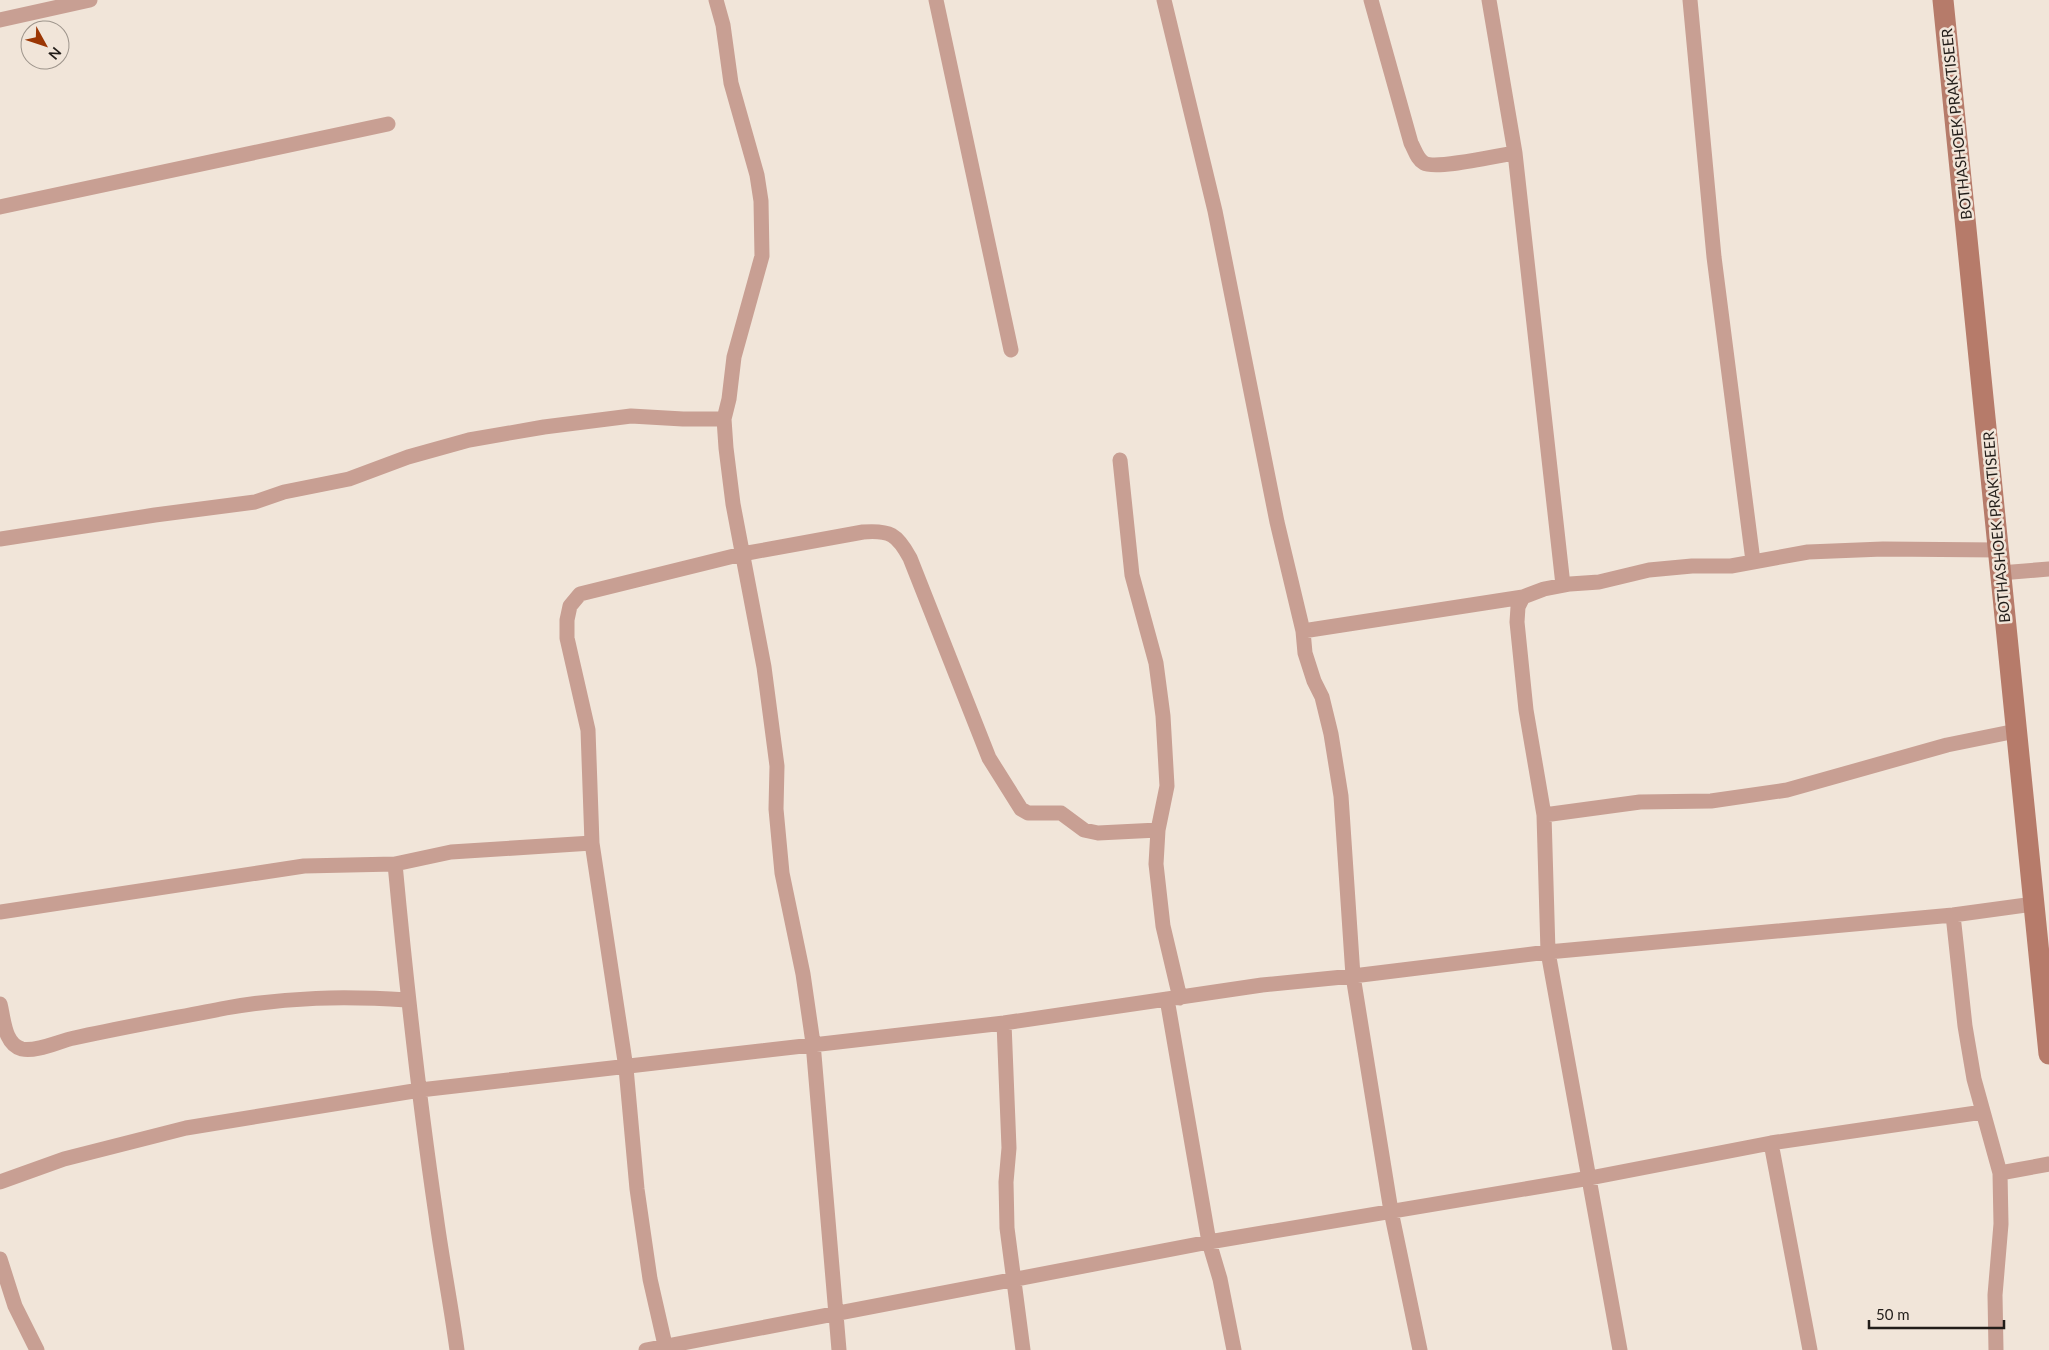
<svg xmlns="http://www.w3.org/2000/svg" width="2049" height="1350" font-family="Lato,sans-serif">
<rect width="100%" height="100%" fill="#f1e5d9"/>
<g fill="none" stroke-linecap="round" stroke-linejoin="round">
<path stroke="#c89f93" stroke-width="15" d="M716 0 723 25 731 83 757 175 761 201 762 256 734 357 729 399 724 419 726 448 733 504 764 667 777 766 776 809 782 873 803 974 813 1043 839 1350
M936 0 1011 350
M1164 0 1215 211 1277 522 1303 631 1305 653 1314 681 1322 697 1331 734 1341 796 1353 976 1391 1211 1420 1350
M1371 0 1411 143C1415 150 1417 159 1424 163 1436 170 1499 155 1515 153
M1489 0 1515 153 1563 585
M1690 0 1714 257 1753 561
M0 20 90 0
M0 207 388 124
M1120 460 1132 575 1156 663 1163 716 1167 786 1158 830 1156 864 1163 926 1180 998
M0 539 155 515 255 502 284 492 349 479 408 457 469 440 544 427 631 416 683 419H724
M2000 573 2049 569
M1303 631 1523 597
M1544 815 1640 802 1711 801 1787 790 1947 745 2016 731
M395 864C406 981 419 1099 436 1215 442 1260 451 1305 457 1350
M0 912 304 866 395 864 451 852 592 843
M1953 915 1965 1026 1974 1079 2000 1173 2001 1224 1995 1295 1996 1350
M1167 999 1209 1242 1220 1279 1234 1350
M0 1004C4 1019 4 1044 22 1049 37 1052 59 1041 74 1038 124 1027 175 1018 226 1008 288 997 344 996 407 1000
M1004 1023 1009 1148 1006 1182 1007 1228 1023 1350
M1771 1143 1810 1350
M2000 1173 2049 1164
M0 1182 64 1159 186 1128 420 1090 1004 1023 1262 985 1353 976 1548 952 1953 915 2034 904
M0 1259 15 1306 37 1350
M665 1345 650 1279 637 1189 626 1068 592 843 588 730 567 638V620L570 606 580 594 742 554 863 532C890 530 897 534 910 558L989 758 1021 809 1028 813H1061L1084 830 1098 833 1158 830
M646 1350 1209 1242 1590 1178 1771 1143 1983 1112
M1620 1350 1548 952 1544 815 1526 710 1517 622 1518 607 1523 597 1544 589 1570 584 1599 582 1649 570 1692 566H1731L1808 552 1883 549 1999 550"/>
<path stroke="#b67b6a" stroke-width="21" d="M1943 0 2049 1054"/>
</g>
<g text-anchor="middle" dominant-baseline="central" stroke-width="5" stroke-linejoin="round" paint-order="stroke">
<g font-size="15" fill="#221d19" stroke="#f1e5d9">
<text transform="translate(1956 124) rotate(-96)">BOTHASHOEK PRAKTISEER</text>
<text transform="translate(1996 527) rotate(-95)">BOTHASHOEK PRAKTISEER</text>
</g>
</g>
<g transform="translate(45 45) rotate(130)"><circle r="24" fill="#f1e5d9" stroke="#9e958c"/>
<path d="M0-4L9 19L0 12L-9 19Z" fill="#9b3604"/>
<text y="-8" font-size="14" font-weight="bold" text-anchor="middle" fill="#221d19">N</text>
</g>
<path d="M1869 1320v8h135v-8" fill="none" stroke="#221d19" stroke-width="2.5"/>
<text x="1876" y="1320" font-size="15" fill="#221d19" stroke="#f1e5d9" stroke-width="4" paint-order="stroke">50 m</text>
</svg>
